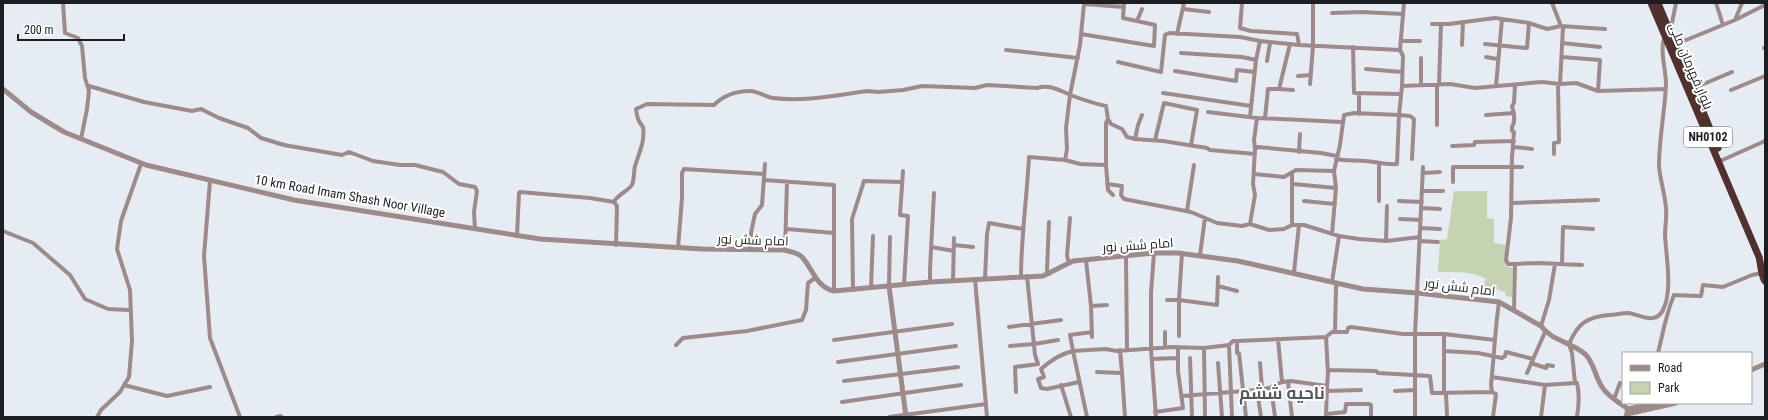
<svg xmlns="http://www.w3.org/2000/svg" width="1768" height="420" font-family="'Roboto Condensed',Cairo,sans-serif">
<rect width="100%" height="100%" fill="#e5ecf3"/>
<path fill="#c5d3b0" d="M1454 191H1487V218L1494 219V243L1506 245 1505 266 1513 268 1512 297 1505 296 1506 292 1483 286 1486 279C1473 271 1453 272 1438 272L1440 240 1447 239Z"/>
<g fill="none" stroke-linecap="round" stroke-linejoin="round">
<path stroke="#9f8a88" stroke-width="4" d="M63 3 65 33 78 38 82 46 85 78 89 91 87 109 81 139
M1124 3 1123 18 1137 21
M1242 3 1240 28 1251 31 1297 34 1299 45
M1716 3 1723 25
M1183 9 1209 12
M1332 13 1361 12 1403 14
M1735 20 1742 3
M1432 24H1449L1495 18 1529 23 1547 29 1561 26 1552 3
M1667 25 1672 23 1676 3
M1561 26 1605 29
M1081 34 1154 46 1155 25 1137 21 1142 9
M1177 34 1184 3
M1401 41H1420
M1562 43 1600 47
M1485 44 1527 48 1529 23
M1462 45 1463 22
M1674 45 1735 20 1765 5
M1353 47 1354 93 1400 94
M1764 48H1765
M1006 50 1078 58
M1181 53 1242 57 1256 60
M1486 57 1497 59
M1562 57 1600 60 1598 91
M1421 58V84
M1267 61 1270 43
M1118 62 1161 72 1165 35 1169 33 1240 37 1260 41 1299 45 1400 50
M1366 69 1402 72
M1175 71 1236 81 1237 70 1255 72
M1298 76 1311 75
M1310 84 1313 46V3
M1439 84 1441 24
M1560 84 1563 27
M89 86 144 102 192 111 201 109 219 118 248 128 261 138 284 145 342 155 349 152 373 161 400 165H415L443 172 459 184 475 187 477 191 474 212 475 229
M1402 86 1403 56 1400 50 1404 3
M1496 86 1502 19
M1694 88 1732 72
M1279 89 1293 90
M1731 90 1765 76
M1163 93 1251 106
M1359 93V114
M1208 112 1257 118 1342 122
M1486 115 1514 113
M1250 117 1256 60 1260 41
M1265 118 1268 89H1279L1290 44
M1437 125V85
M1135 139 1138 125 1142 115
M1155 140 1164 103 1197 110 1191 145
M1452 146 1474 145 1475 142 1514 141
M1514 147 1532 149
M1255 149 1254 140 1257 118
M1299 152 1300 134
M1554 154V143L1559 142 1558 84
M1336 159C1346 161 1356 160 1365 161 1377 162 1386 165 1397 164L1399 115 1410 116 1414 119 1412 159
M1065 160 1067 149 1066 128 1070 95 1080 45 1084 4 1124 7
M1718 162 1765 141
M1106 165V123L1108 119
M903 171 900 215 908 216 904 285
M1423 173 1440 172
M1254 174 1284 177 1296 170 1334 171
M764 180 834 185V291
M210 181 204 256 210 338 240 417
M1453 182V167H1522
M1107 184 1122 186 1121 195 1124 199 1191 212 1217 223 1242 226 1250 224 1269 230 1284 229 1292 225H1304L1339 236 1359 239 1386 241 1420 237
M1293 184 1336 188
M1422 191H1443
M1304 201 1335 204
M1379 201V163
M1399 201 1422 202
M1512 203 1598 200
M1421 208 1440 209
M1187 211 1194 165
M1400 219 1421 220
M1250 224 1255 195 1253 184 1255 149 1258 147 1321 153 1337 156
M1292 225V173
M1421 228 1440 229
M787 229 834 233
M3 231 33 243 70 275 85 299 108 309 129 310
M1332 234 1336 188 1334 171 1340 145 1344 115 1354 113 1399 115 1402 86 1450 84 1475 88 1542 82 1560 84 1576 83 1598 91 1665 89
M517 236 519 193 520 192 590 198 614 202
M1386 241 1387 206
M1420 241 1438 242
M616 245 617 206 614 202C618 194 628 191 632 185 635 178 633 170 636 163 640 151 645 140 643 127 638 121 637 117 636 109L647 104 714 105C724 95 736 91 750 91 758 91 766 97 773 98 805 102 837 95 868 91L878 92 903 90 922 86 975 88 987 85 1037 88C1051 84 1060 91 1073 96 1084 100 1095 104 1106 106L1108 119 1111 124 1122 129 1127 137 1135 139 1163 141 1207 148 1210 150 1255 154
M954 245 973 247
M931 247 954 251
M678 248 682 198V173L684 169 764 174V173
M750 250 751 233 755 214 762 205 765 164
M785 250 787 182
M1154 253 1151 293V349L1156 417
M1200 255 1205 218
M1126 257 1127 350
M1086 260 1091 306 1107 305
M1069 263 1067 256 1070 218
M1515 264 1538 263 1582 265
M1562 264 1563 227 1593 229
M1294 272 1299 225
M1049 274 1047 270 1049 222
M1021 277C1021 237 1027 197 1029 157L1065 160 1080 164 1106 165 1108 190 1113 195
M975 279 987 417
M985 279 987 234 989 223 1023 229
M953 280 954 238
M930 282V269L934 193
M1332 282 1339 236
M889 286 890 237
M1218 286 1237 291
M871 288 873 236
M853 290 852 219 864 181 902 182
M1167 300H1179L1182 253
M1091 306 1092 337
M1514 310 1515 264H1508L1506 260 1511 218 1512 157 1514 132 1512 131V127C1516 121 1514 113 1512 106L1514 103 1515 85
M1541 326 1549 300 1555 264
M1009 327 1061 320
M1092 332 1070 335 1073 351 1105 349 1117 351 1172 347 1204 348 1229 345 1233 341H1237V353H1239L1246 417
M1335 332 1336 287 1338 283
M1444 334V393L1446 394 1447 415
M1179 336V300L1217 305 1218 277
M1326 337 1328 374 1327 386
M1278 339 1282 382
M834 340 952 324
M1237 341 1326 337 1332 332H1347L1348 328 1351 327 1403 334H1444L1495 340
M676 345 683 338 747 331 802 320 806 310 808 283 815 278
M1229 345 1232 417
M1010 346 1034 344 1058 340
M1165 347V332
M1204 348 1205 417
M1444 351 1478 353 1502 358 1505 356 1506 352 1533 359
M1658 353C1663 333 1666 314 1674 295L1698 296H1701L1703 285 1723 287 1752 275 1762 273
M1190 358 1192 417
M1152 359 1178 358
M838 362 956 346
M1218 363 1222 417
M1260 363 1262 388
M1531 363 1546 368 1547 365 1553 366
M1328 370 1376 371 1378 373 1430 376 1432 393 1492 392
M1097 372 1122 373 1120 350
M1122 373 1125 417
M1527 373 1545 332
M1492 377 1545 385 1575 383
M844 381 958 367
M1079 382 1047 389 1041 388 1038 379 1044 377 1041 369C1051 360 1060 354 1073 351L1087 417
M1288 382 1292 417
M124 385 167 396 210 387
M1061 385 1071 417
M1271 387 1275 417
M1257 390 1261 417
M1326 391 1361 390
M1395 391 1415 390
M1016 392 1015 367 1038 364 1035 355 1027 276
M1182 396 1257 390 1269 388 1282 382 1291 381 1327 386 1326 417
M1614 399 1620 383H1623
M842 402 961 385
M1155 412 1183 408 1178 371V347
M1326 414 1345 412 1346 404H1369L1371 405V417
M97 417 101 410 120 392 129 377 132 341 130 290 117 249 121 221 141 164
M276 417 281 416
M889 417 986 404
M1415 417V334L1423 167
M1493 417 1496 394 1492 392 1491 385C1494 357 1495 330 1499 302
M1541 417 1545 385
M1577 417C1579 405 1580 395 1577 383H1575L1572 353 1569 344C1578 323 1587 317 1609 315 1615 315 1622 313 1628 313 1639 314 1655 326 1663 310 1673 290 1666 256 1665 235 1665 226 1667 217 1666 208 1665 194 1660 180 1659 166 1659 138 1665 111 1666 84 1666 69 1659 50 1665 36"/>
<path stroke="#9f8a88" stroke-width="5" d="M3 89 31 112 64 132 146 165 294 200 540 239 702 249 784 250C791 252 797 252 802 257 813 269 816 287 834 291L930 282 1043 276 1073 261 1154 253H1178L1238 261 1363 289 1417 293 1499 302 1541 326C1552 341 1571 342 1585 354 1594 362 1595 377 1602 387 1608 397 1619 402 1628 409L1626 417
M889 286 906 417
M1751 370 1765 364
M1628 409 1656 403
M1627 414 1676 403"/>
<path stroke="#52302c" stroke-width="7" d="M1651 3 1759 257C1761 264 1761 276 1765 281
M1658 3 1718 148"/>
</g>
<g text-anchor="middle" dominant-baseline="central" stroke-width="4" stroke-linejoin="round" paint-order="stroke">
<rect fill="#fff" stroke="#606264" stroke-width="1" x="1684" y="127" width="48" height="20" rx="3"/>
<g font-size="12" font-weight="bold" fill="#1c1f21">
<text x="1708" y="137">NH0102</text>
</g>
<g font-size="13" fill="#1c1f21" stroke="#fff">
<text transform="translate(1691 66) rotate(67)">بلوار قهرمان ملی</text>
<text transform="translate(350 196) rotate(10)">10 km Road Imam Shash Noor Village</text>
<text transform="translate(753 240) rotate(2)">امام شش نور</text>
<text transform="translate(1138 245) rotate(-4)">امام شش نور</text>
<text transform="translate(1460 287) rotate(7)">امام شش نور</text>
</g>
<g font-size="17" font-weight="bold" fill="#52595e" stroke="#fff">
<text x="1282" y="393">ناحیه ششم</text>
</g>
</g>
<rect width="1768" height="420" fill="none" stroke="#1c1f21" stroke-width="8"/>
<rect x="1622" y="352" width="130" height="52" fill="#ffffff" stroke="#a4a5a6"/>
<rect x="1630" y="365" width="20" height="6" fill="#9f8a88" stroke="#a4a5a6"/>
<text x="1658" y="372" font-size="12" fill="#1c1f21">Road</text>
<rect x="1630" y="382" width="20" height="12" fill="#c5d3b0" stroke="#a4a5a6"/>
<text x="1658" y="392" font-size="12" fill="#1c1f21">Park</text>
<path d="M18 34v6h106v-6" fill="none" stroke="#1c1f21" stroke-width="2"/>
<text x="24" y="34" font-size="12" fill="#1c1f21" stroke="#ffffff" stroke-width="3" paint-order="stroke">200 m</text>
</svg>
